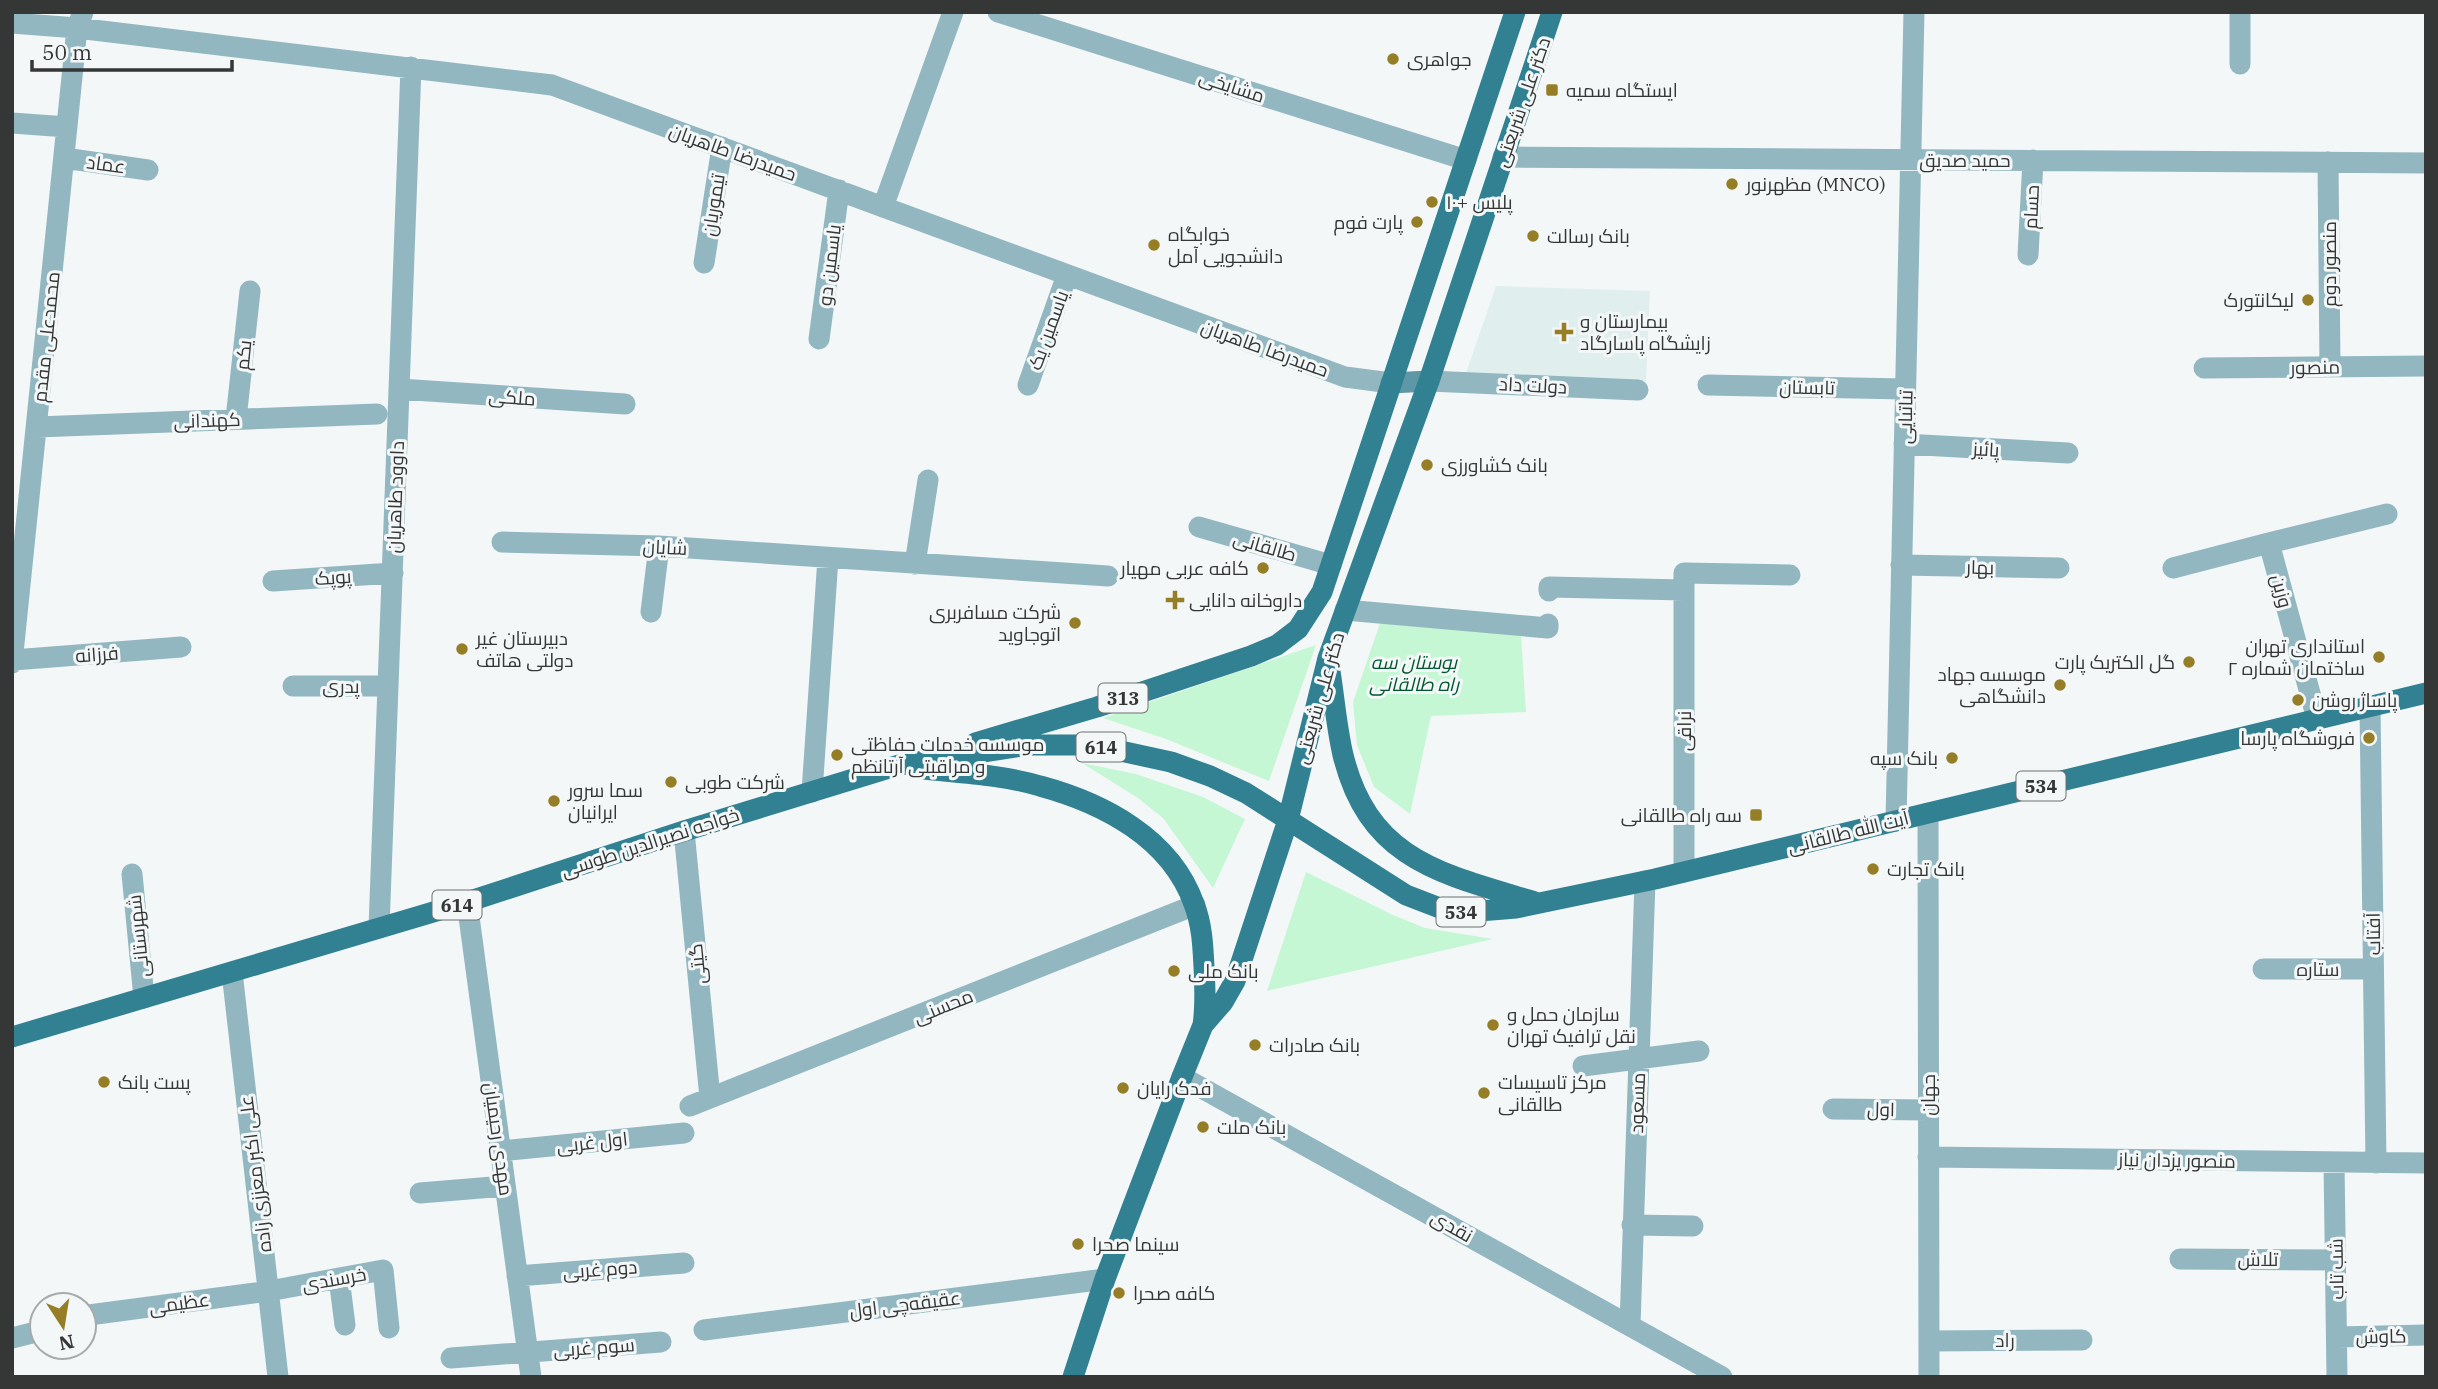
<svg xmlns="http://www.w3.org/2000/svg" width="2438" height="1389" font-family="'IBM Plex Serif',Cairo,serif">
<rect width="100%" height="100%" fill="#f3f7f7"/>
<path fill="#e0eeed" d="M1496 286 1650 291 1646 381 1466 373Z"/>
<path fill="#c6f7d5" d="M1380 623 1521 635 1526 712 1431 716 1410 814 1374 787 1357 745 1353 702Z
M1316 645 1269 781 1166 739 1103 718Z
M1082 763 1136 774 1203 797 1245 819 1213 888 1163 818 1138 798Z
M1306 872 1393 915 1425 928 1493 939 1267 991Z"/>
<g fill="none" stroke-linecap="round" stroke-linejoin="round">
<path stroke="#92b7c1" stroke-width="21" d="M998 12 1466 160
M2240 12V64
M12 23 77 28 552 85 1345 377 1391 383
M12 123 67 127
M1503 157 2426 163
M64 158 148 170
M2328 162 2330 366
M883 207 953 12
M2028 255 2033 160
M704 263 722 147
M819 339 839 190
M2204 368 2426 366
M1429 381 1638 390
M1028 385 1067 275
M1708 385 1905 389
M399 389 625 404
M236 419 250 291
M37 427 377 414
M1904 444 2068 453
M1199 527 1331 565
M502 542 659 546 1108 576
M915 564 928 480
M1901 565 2059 568
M2173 568 2269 543
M273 581 393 573
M1549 591V587L1684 590
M1345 610 1548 628V624
M651 612 659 546
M13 660 181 647
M12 663 77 28 83 12
M293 686H388
M2370 706 2376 1163
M2317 719 2269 543 2387 514
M812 792 828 558
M1928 813 1929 1377
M1896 821 1914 12
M684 831 710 1098
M1684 872V573L1790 575
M132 874 144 998
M467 902 531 1377
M379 928 411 67
M2263 969H2373
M232 972 278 1377
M1583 1066 1699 1051
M1182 1077 1722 1377
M690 1106 1195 905
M1833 1109 1928 1110
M500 1151 684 1133
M1928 1157 2426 1163
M2334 1162 2337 1377
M420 1193 505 1186
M1632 1225 1693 1226
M2180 1259 2336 1260
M517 1276 684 1263
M339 1278 345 1325
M89 1315 269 1291 383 1270 389 1328
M1630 1325 1645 881
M704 1330 1105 1279
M2337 1337 2426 1335
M12 1338 32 1333
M1929 1341 2082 1340
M451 1358 661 1342"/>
<path stroke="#5e98a6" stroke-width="21" d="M1391 383 1429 381"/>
<path stroke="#328193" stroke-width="21" d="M1329 665C1334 694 1336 725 1343 755 1369 861 1443 874 1535 902
M975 743 1097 707 1251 656 1277 645 1298 629 1322 592 1515 12
M924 769C962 773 1003 775 1040 786 1103 803 1171 838 1194 904 1202 924 1203 946 1204 967 1205 987 1206 1005 1203 1025
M12 1037 467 902 684 831 899 765 1029 745H1093L1171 762 1210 776 1246 793 1406 895 1445 910 1467 912 1516 908 1655 879 2426 693
M1073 1377 1105 1279 1182 1077 1203 1025 1223 1002 1235 981 1288 820 1328 658 1429 381 1552 12"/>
</g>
<g fill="#957e26" stroke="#f3f7f7" stroke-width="2.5">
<circle cx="1393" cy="59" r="7"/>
<rect x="1545" y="83" width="14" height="14" rx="3.5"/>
<circle cx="1732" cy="184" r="7"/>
<circle cx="1432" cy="202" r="7"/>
<circle cx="1417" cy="222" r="7"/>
<circle cx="1533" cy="236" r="7"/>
<circle cx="1154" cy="245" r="7"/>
<circle cx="2308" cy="300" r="7"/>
<path d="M1560.5 321.5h7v7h7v7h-7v7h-7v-7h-7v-7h7z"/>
<circle cx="1427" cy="465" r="7"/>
<circle cx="1263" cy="568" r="7"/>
<path d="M1171.5 589.5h7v7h7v7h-7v7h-7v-7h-7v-7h7z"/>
<circle cx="1075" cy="623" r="7"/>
<circle cx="462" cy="649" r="7"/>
<circle cx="2379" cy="657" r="7"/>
<circle cx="2189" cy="662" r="7"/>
<circle cx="2060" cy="685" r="7"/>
<circle cx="2298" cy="700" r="7"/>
<circle cx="2369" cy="738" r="7"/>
<circle cx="837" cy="755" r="7"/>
<circle cx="1952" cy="758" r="7"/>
<circle cx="671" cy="782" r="7"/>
<circle cx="554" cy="801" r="7"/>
<rect x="1749" y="808" width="14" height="14" rx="3.5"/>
<circle cx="1873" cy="869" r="7"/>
<circle cx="1174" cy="971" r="7"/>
<circle cx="1493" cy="1025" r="7"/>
<circle cx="1255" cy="1045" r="7"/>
<circle cx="104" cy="1082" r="7"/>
<circle cx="1123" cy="1088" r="7"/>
<circle cx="1484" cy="1093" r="7"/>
<circle cx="1203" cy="1127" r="7"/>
<circle cx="1078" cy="1244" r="7"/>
<circle cx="1119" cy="1293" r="7"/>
</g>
<g text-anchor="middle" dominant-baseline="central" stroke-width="6" stroke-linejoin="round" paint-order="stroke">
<g fill="#f3f7f7" stroke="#6e7070" stroke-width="2">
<rect x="1098.5" y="683.5" width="49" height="29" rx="5"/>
<rect x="1076.5" y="732.5" width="49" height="29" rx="5"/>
<rect x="2016.5" y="771.5" width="49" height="29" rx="5"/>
<rect x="432.5" y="890.5" width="49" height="29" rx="5"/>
<rect x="1436.5" y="897.5" width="49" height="29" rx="5"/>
</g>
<g font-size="18" font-weight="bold" fill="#353636">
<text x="1123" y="698">313</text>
<text x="1101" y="747">614</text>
<text x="2041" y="786">534</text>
<text x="457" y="905">614</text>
<text x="1461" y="912">534</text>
</g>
<g font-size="19" fill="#353636" stroke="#f3f7f7" text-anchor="start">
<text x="1407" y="59">جواهری</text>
<text x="1566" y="90">ایستگاه سمیه</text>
<text x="1746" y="184">مظهرنور (MNCO)</text>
<text x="1446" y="202">پلیس +۱۰</text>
<text x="1403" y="222" text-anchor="end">پارت فوم</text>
<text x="1168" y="234">خوابگاه<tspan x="1168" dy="22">دانشجویی آمل</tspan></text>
<text x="1547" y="236">بانک رسالت</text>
<text x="2294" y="300" text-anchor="end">لیکانتورک</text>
<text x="1580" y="321">بیمارستان و<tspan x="1580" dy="22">زایشگاه پاسارگاد</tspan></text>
<text x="1441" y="465">بانک کشاورزی</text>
<text x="1249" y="568" text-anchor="end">کافه عربی مهیار</text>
<text x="1189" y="600">داروخانه دانایی</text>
<text x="1061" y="612" text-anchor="end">شرکت مسافربری<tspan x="1061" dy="22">اتوجاوید</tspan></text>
<text x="476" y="638">دبیرستان غیر<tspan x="476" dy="22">دولتی هاتف</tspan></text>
<text x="2365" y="646" text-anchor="end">استانداری تهران<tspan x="2365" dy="22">ساختمان شماره ۲</tspan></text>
<text x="2175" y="662" text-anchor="end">گل الکتریک پارت</text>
<text x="2046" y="674" text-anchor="end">موسسه جهاد<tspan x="2046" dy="22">دانشگاهی</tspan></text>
<text x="2312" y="700">پاساژ روشن</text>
<text x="2355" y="738" text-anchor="end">فروشگاه پارسا</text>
<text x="851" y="744">موسسه خدمات حفاظتی<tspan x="851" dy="22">و مراقبتی آرتانظم</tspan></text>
<text x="1938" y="758" text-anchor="end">بانک سپه</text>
<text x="685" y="782">شرکت طوبی</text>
<text x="568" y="790">سما سرور<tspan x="568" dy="22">ایرانیان</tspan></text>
<text x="1742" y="815" text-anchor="end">سه راه طالقانی</text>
<text x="1887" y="869">بانک تجارت</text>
<text x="1188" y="971">بانک ملی</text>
<text x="1507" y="1014">سازمان حمل و<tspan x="1507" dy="22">نقل ترافیک تهران</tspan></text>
<text x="1269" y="1045">بانک صادرات</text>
<text x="118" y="1082">پست بانک</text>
<text x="1498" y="1082">مرکز تاسیسات<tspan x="1498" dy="22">طالقانی</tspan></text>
<text x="1137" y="1088">فدک رایان</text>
<text x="1217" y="1127">بانک ملت</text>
<text x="1092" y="1244">سینما صحرا</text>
<text x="1133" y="1293">کافه صحرا</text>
</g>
<g font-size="19" fill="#353636" stroke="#f3f7f7">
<text transform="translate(1232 86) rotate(18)">مشایخی</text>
<text transform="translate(1522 102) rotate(-71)">دکتر علی شریعتی</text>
<text transform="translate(733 152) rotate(20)">حمیدرضا طاهریان</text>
<text x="1965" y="160">حمید صدیق</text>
<text transform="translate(106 164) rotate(8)">عماد</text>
<text transform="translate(713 205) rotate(-81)">تیموریان</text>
<text transform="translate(2031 207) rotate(-87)">حسام</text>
<text transform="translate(2329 264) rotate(-90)">منصور دوم</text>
<text transform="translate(829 265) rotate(-83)">یاسمین دو</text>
<text transform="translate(1048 330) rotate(-70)">یاسمین یک</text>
<text transform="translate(46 337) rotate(-84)">محمدعلی مقدم</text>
<text transform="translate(1265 348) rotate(20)">حمیدرضا طاهریان</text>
<text transform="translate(243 355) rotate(-84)">یکم</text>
<text transform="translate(2315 367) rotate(-1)">منصور</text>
<text transform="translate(1533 385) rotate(3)">دولت داد</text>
<text transform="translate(1807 387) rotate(1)">تابستان</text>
<text transform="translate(512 397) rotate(4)">ملکی</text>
<text transform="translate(1905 417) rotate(-89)">تباتبایی</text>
<text transform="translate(207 420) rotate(-2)">کهندانی</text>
<text transform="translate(1986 449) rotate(3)">پائیز</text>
<text transform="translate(395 497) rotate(-88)">داوود طاهریان</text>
<text transform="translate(1265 546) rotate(16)">طالقانی</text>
<text transform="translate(665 547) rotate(3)">شایان</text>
<text transform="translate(1980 567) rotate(1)">بهار</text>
<text transform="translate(333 577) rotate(-4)">پوپک</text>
<text transform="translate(2282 591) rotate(75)">وزین</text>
<text transform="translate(97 654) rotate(-4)">فرزانه</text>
<text x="341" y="686">پدری</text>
<text transform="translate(1319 698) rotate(-74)">دکتر علی شریعتی</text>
<text transform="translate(1684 731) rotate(-90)">نراقی</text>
<text transform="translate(1848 832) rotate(-14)">آیت الله طالقانی</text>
<text transform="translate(650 842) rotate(-18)">خواجه نصیرالدین طوسی</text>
<text transform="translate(2373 934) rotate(-91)">آفتاب</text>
<text transform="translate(138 936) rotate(-96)">شهرستانی</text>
<text transform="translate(697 964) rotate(-96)">گیتی</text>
<text x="2318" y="969">ستاره</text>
<text transform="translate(943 1006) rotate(-22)">محسنی</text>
<text transform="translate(1928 1095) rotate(-90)">جهان</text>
<text transform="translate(1637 1103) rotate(-88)">مسعود</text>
<text transform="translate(1881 1109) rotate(1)">اول</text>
<text transform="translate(499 1139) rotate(82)">مهدی رحیمیان</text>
<text transform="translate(592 1142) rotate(-6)">اول غربی</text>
<text transform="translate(2177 1160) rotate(1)">منصور یزدان نیاز</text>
<text transform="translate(255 1174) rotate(-97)">علی اکبر معززی زاده</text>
<text transform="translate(1452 1226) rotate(29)">نقدی</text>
<text x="2258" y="1259">تلاش</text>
<text transform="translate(600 1269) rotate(-4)">دوم غربی</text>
<text transform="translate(2336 1269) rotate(-91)">شب تاب</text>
<text transform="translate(334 1279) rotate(-10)">خرسندی</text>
<text transform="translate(179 1303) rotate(-8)">عظیمی</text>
<text transform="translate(905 1304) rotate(-7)">عقیقه‌چی اول</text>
<text transform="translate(2381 1336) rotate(-1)">کاوش</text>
<text x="2005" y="1340">راد</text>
<text transform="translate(594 1347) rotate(-4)">سوم غربی</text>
</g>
<g font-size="19" font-style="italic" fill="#00572f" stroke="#f3f7f7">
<text x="1414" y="662">بوستان سه<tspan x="1414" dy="22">راه طالقانی</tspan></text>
</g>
</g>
<rect width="2438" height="1389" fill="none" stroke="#353636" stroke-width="28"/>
<g transform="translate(63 1326) rotate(168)"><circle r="33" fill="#f3f7f7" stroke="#a7aaaa" stroke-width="2"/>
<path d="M0-5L12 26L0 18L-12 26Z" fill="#957e26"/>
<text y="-10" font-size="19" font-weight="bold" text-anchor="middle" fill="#353636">N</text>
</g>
<path d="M32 60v10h200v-10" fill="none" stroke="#353636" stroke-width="3.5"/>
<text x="42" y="60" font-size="21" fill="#353636" stroke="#f3f7f7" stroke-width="5" paint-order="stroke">50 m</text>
</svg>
